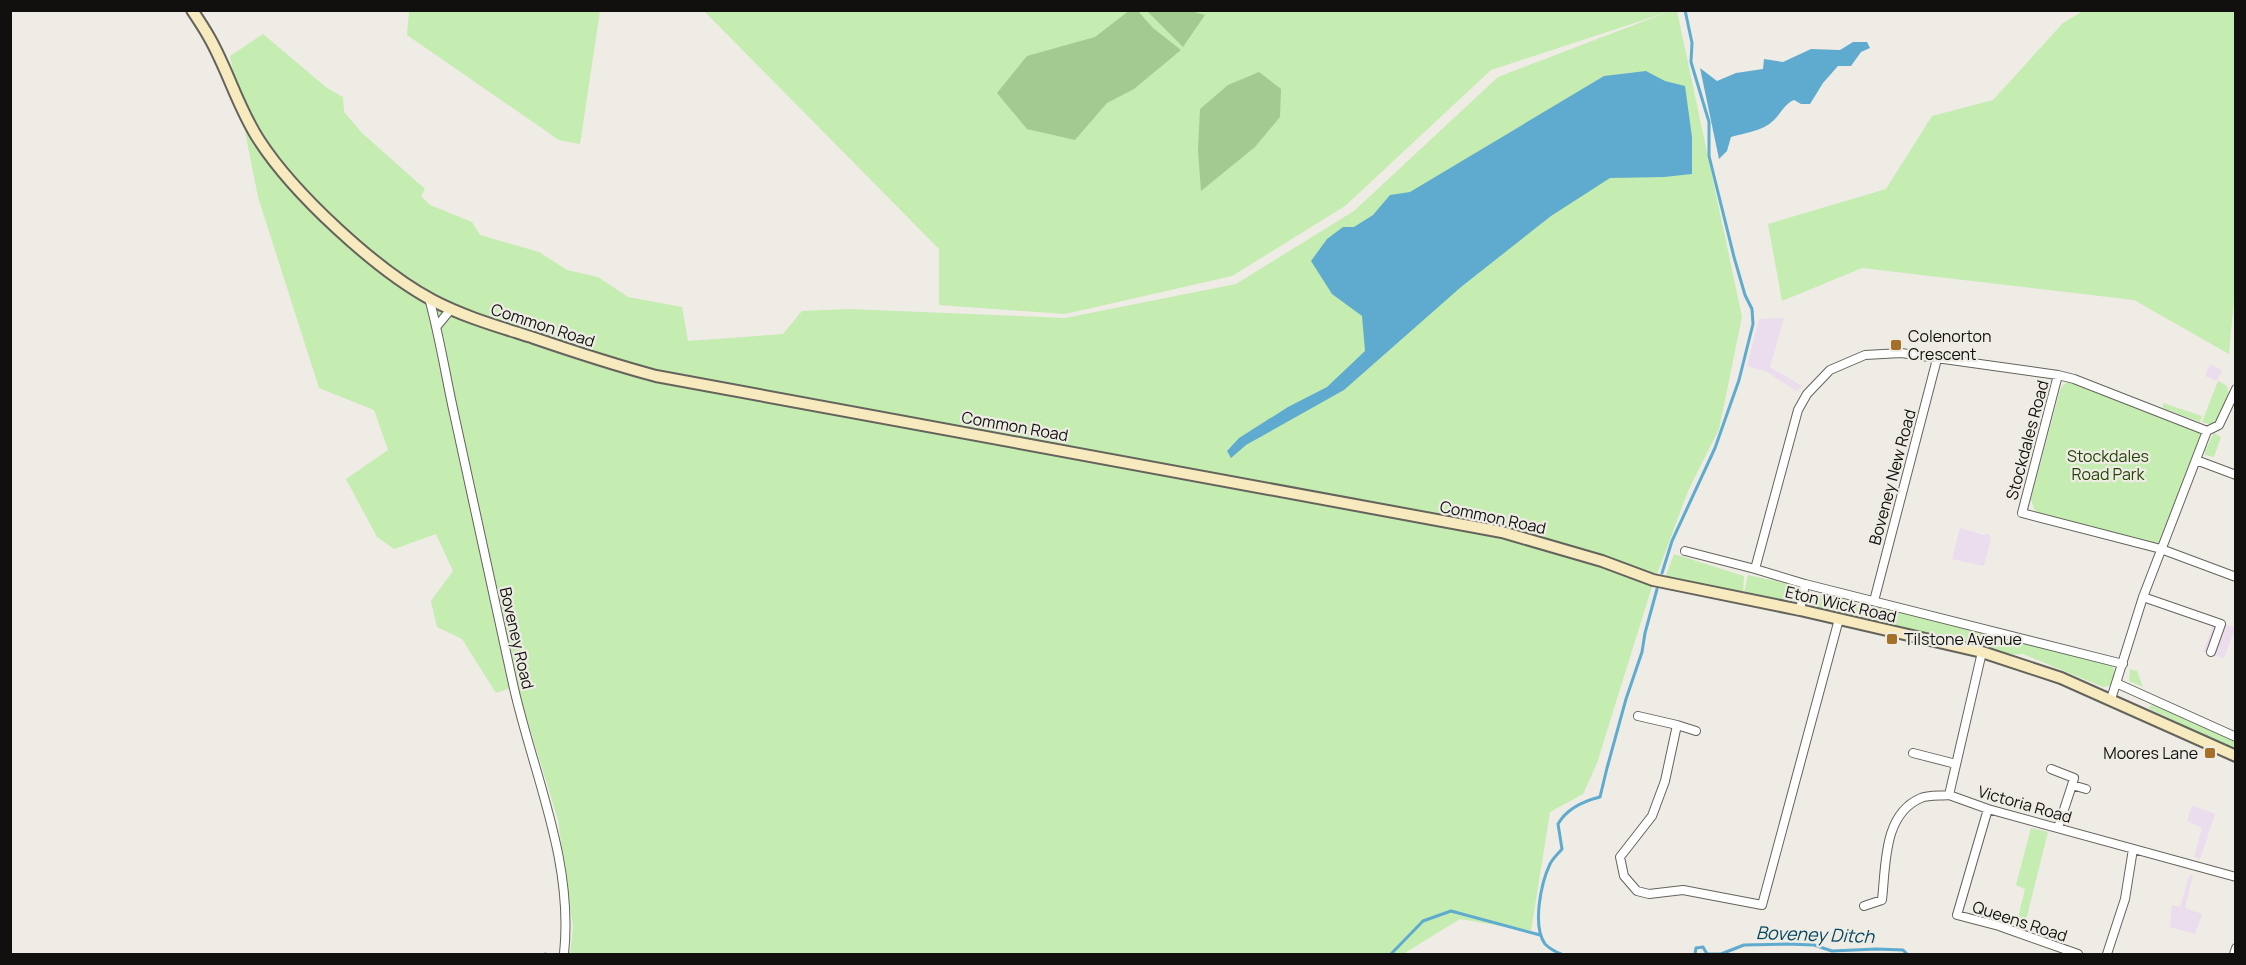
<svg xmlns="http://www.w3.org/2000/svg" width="2246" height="965" font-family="Manrope,sans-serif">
<rect width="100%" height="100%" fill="#eeece4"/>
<path fill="#ebdcee" d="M1784 318 1770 367 1802 386 1797 391 1765 371 1747 366 1759 319Z
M2210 364 2222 370 2217 381 2205 376Z
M1960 528 1984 535 1989 534 1991 538 1984 566 1952 559Z
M2161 599 2235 628 2224 658 2203 652 2213 625 2161 606 2158 607Z
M2192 805 2215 814 2200 859 2194 857 2202 828 2187 821Z
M2190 874 2193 875 2185 908 2202 914 2195 934 2170 927 2172 905 2180 907Z"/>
<path fill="#c5ecb1" d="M2085 10 2235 11 2236 279 2229 354 2134 300 1862 268 1782 301 1768 224 1886 189 1932 116 1993 100 2063 23Z
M409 11H600L580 144 559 140 407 35Z
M704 11H1677L1742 317 1719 429 1688 491 1650 593 1597 763 1583 794 1550 812 1531 931 1460 919 1403 954H557H570L573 927 558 820 517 686 496 693 462 639 437 627 431 601 453 571 436 534 394 549 377 537 346 479 388 450 374 410 319 388 258 197 230 56 263 34 327 88 343 97 344 112 362 133 425 189 421 196 430 205 472 222 480 235 539 252 567 270 598 277 628 297 682 307 688 341 783 334 802 311 848 309 1065 318 1236 284 1354 211 1498 77 1668 12 1491 70 1345 206 1232 276 1065 314 939 305V249Z
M2218 381 2227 386C2231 403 2227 415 2212 425L2202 422Z
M2068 382H2073L2197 429 2202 439 2163 540 2155 544 2040 515 2034 509 2031 499 2060 390 2063 385Z
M2163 403 2202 416 2200 422 2163 408Z
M2214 433 2221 437 2214 457 2205 455V450Z
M1674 554 1744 576 1743 592 1739 593 1665 578Z
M1748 575 1802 587 1800 598 1791 603 1744 593Z
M1825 593 1865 604 1862 619 1819 609 1814 605 1813 599Z
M1868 603 2109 663 2114 669V681L2109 686 2103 687 2023 654 2003 655 1864 619Z
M2130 669 2137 671 2143 687 2129 681Z
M2155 705 2235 741V750L2150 709 2149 706Z
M2031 828 2048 832 2024 928 2017 926V922L2025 889 2016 885Z"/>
<path fill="#a4cb8f" d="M1130 10 1138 11 1153 28 1181 50 1134 89 1107 103 1075 140 1027 129 997 93 1027 56 1095 37Z
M1147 11H1191L1205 15 1183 47Z
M1259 72 1281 89 1280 117 1255 147 1201 191 1198 151 1200 109 1228 85Z"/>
<path fill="#5fabcf" d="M1853 42H1867L1870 48 1861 52 1851 66H1838L1823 83 1810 104H1801L1794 100C1784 104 1781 114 1773 121 1762 131 1745 133 1731 137L1727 151 1719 159 1700 68 1717 81 1736 73 1763 69 1764 59 1783 62 1811 49 1840 50Z
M1646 71 1665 81 1685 86 1692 137V174L1664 177 1610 178 1551 216 1461 287 1344 390 1246 445 1231 458 1227 451 1239 438 1288 407 1327 387 1365 351 1362 316 1332 294 1311 261 1327 239 1343 227H1354L1373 215 1390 195 1410 192 1604 76Z"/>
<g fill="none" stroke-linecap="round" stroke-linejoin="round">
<path stroke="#5fabcf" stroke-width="3" d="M1662 573 1672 541 1715 448 1739 380 1753 324 1752 309 1745 295 1734 257 1709 156V122L1691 62 1692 43 1685 10
M545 954H546
M1391 954 1423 921 1451 911 1540 935
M1561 954C1556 952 1549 948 1545 944 1532 926 1541 883 1550 864 1553 858 1558 854 1562 849L1558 824C1567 808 1584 801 1600 797L1607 768 1626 699 1642 652 1645 633 1657 589
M1695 954 1696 948 1703 947 1707 954H1721L1744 945 1787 944 1814 945 1832 951 1876 949 1903 950 1907 954"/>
<defs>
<path id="minor" d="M429 298C440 338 446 378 455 418 474 507 493 596 513 684 533 774 574 860 564 954
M437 326 451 309
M2058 375 2022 513 2161 549 2236 577
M2207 431 2219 425 2236 389
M2196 460 2236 475
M1685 551 1755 569
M2143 597 2221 624 2211 652
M1874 601 1937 359
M1800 610 1805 584
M1982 652 1949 795 1988 809 2236 877
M2123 664 1805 584 1755 569 1798 410 1807 394 1830 370 1865 355 1901 353 2058 375 2074 379 2207 431
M2116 683 2236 737
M2111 699 2143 597 2207 431
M1638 716 1677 725 1665 781 1652 816 1620 857 1624 876 1637 891 1649 894 1683 890 1762 905 1839 619
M1677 725 1696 731
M1913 753 1956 764
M2051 769 2074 778 2072 785
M1988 809 1957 915 1999 926 2078 954
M2058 828 2072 785 2086 789
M1864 906 1882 900C1886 865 1883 814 1921 798 1928 795 1940 796 1949 795
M2107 954 2125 899 2133 849
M2234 954 2236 948"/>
<path id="secondary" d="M192 10C198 19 204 28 209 37 228 70 238 108 259 140 294 194 375 269 432 300 464 317 500 327 534 338 575 352 615 365 656 376L1502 532 1602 561 1653 580 1800 610 1982 652 2061 678 2236 756"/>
</defs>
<use href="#minor" stroke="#64635c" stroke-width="10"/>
<use href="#secondary" stroke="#64635c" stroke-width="14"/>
<use href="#minor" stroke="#fff" stroke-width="8"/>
<use href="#secondary" stroke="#f8eabf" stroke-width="10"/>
</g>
<g fill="#a5712a" stroke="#eeece4" stroke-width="2">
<rect x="1890" y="339" width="12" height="12" rx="3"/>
<rect x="1886" y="633" width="12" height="12" rx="3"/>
<rect x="2204" y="747" width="12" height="12" rx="3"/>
</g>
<g text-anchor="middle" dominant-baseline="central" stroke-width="4.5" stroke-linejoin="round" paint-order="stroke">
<g font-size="16" fill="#11100e" stroke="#eeece4">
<text transform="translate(543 325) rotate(18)">Common Road</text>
<text transform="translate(1015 426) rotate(10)">Common Road</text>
<text transform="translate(2027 440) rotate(-75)">Stockdales Road</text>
<text transform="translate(1892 477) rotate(-75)">Boveney New Road</text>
<text transform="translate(1493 517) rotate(12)">Common Road</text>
<text transform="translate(1841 604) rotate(13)">Eton Wick Road</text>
<text transform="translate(517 638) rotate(77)">Boveney Road</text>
<text transform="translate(2025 804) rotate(16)">Victoria Road</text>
<text transform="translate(2020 921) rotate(18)">Queens Road</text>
</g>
<g font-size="16" fill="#11100e" stroke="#eeece4" text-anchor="start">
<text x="1908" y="336">Colenorton<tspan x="1908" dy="18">Crescent</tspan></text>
<text x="1904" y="639">Tilstone Avenue</text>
<text x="2198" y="753" text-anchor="end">Moores Lane</text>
</g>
<g font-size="16" fill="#224504" stroke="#eeece4">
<text x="2108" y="456">Stockdales<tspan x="2108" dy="18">Road Park</tspan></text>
</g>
<g font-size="18" font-style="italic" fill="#054861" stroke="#eeece4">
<text transform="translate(1815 934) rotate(2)">Boveney Ditch</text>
</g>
</g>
<rect width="2246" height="965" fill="none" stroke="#11100e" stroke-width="24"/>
</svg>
